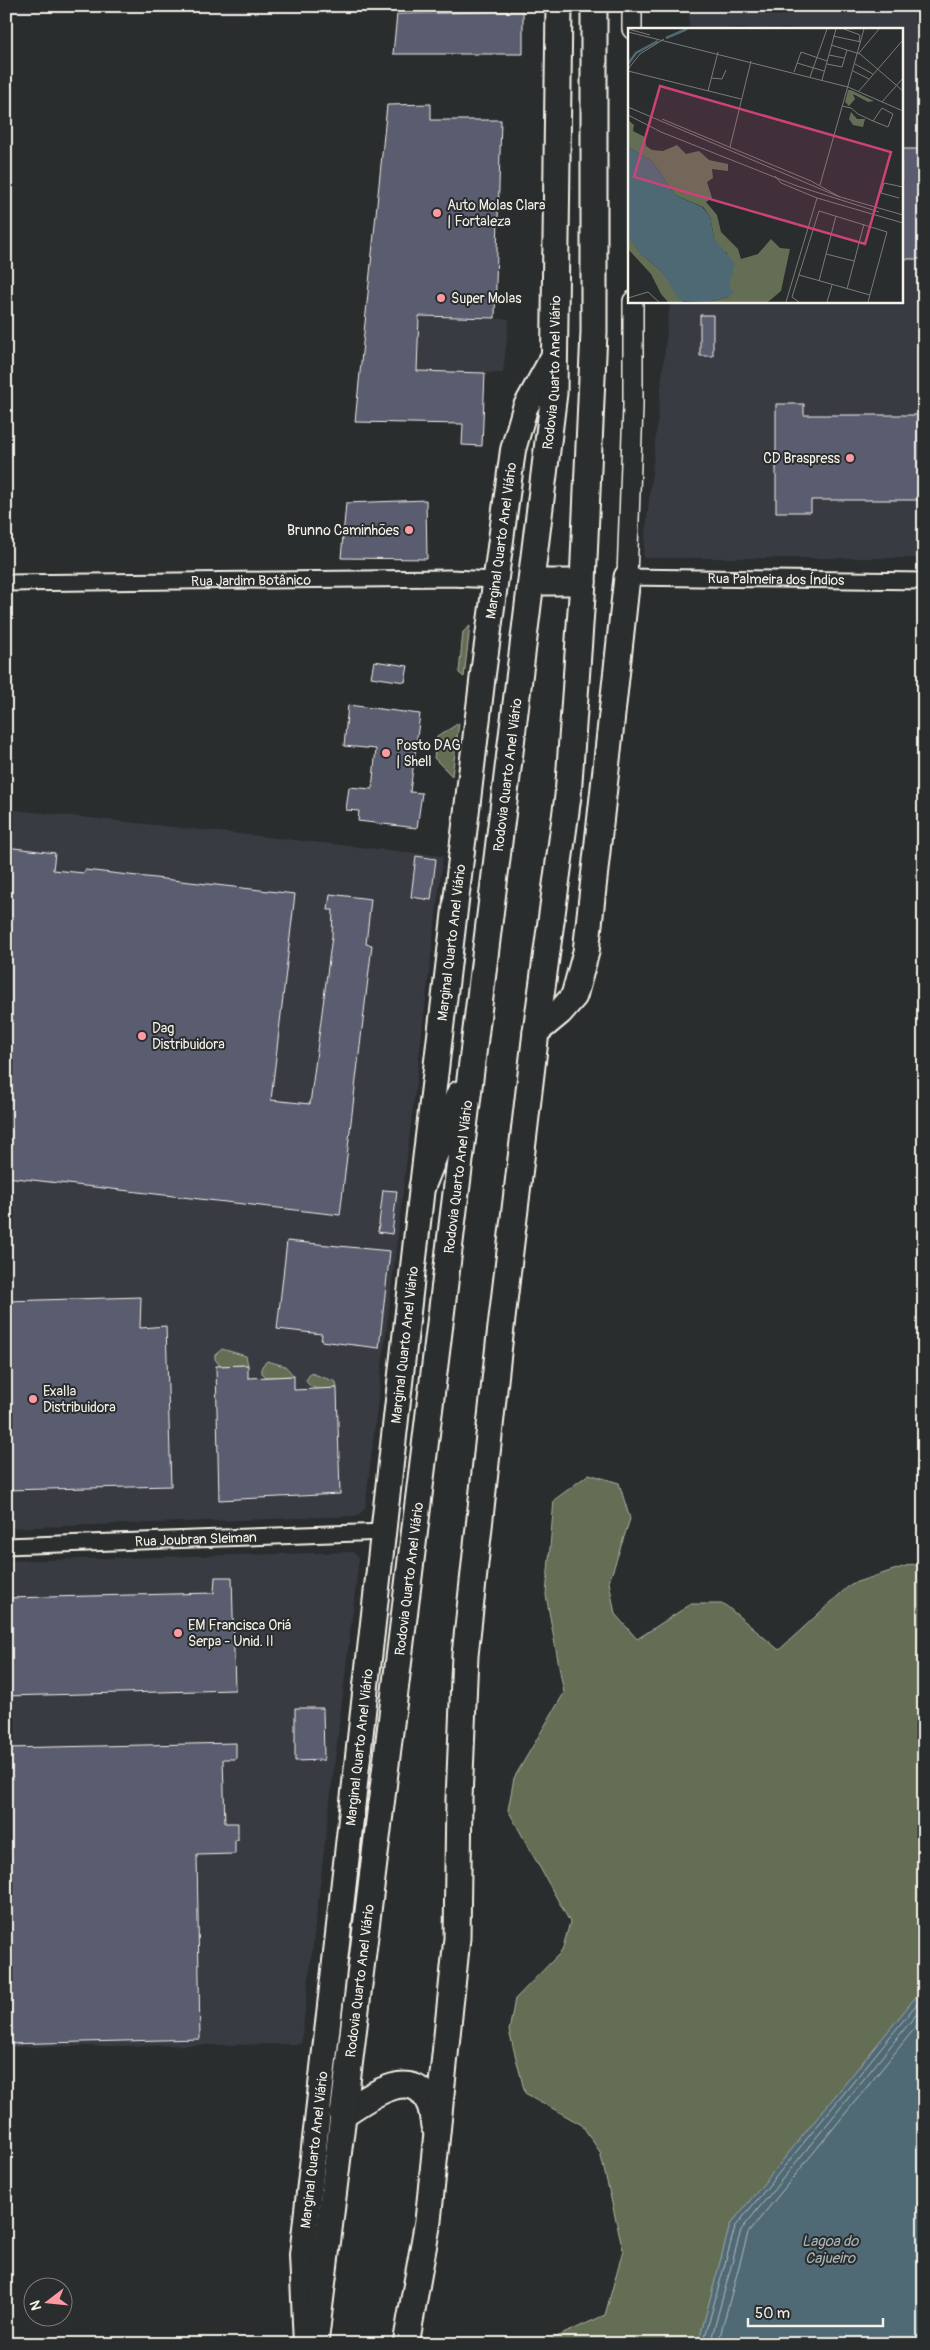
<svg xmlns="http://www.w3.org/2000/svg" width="930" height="2350" font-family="Pangolin,sans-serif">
<rect width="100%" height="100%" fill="#2a2d2e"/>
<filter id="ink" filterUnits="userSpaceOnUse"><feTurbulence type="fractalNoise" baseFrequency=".02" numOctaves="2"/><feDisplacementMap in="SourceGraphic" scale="10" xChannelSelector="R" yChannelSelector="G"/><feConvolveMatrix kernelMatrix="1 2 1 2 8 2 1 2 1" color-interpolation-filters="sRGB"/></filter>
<g filter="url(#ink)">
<path fill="#383b42" d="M6 6H498L499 12 397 14 6 13Z
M689 6H924V558H643L670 301H901V29H689Z
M366 315 509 319 503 373 360 370Z
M6 809 443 856 365 1509 357 1516 6 1528Z
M353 1552 359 1558 301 2044 6 2047V1561Z"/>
<path fill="#646e55" stroke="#acb09e" d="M470 626 464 677 459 673 463 632Z
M459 723 452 776 434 758 437 737Z
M222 1349 246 1356 248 1365 220 1366 215 1359V1355Z
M267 1361 285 1366 294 1376 266 1377 262 1373V1366Z
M311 1373 336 1382 337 1388C326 1388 311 1393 306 1380Z
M589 1474 619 1483 630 1519 609 1582 615 1614 637 1639 691 1604H724L779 1650 851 1584 912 1564 924 1568V1987L730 2225 698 2344H541L605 2315 623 2250 600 2152 582 2125 525 2093 509 2031 515 1999 562 1951 570 1922 508 1810 514 1778 564 1693 546 1595 554 1500Z"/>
<path fill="#4f6974" stroke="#919fa2" d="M924 1987V2344H698L730 2225Z"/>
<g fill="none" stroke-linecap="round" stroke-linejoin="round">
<path stroke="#b2bbba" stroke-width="1" d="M703 2344 735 2227 924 1995
M710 2344 741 2230 924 2005
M718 2344 748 2233 924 2017"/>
</g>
<path fill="#5a5d6f" stroke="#f4f1e8" d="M523 11V54H393L397 14Z
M431 104V120H501L495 318 419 316 417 371 485 373 482 446 462 445 463 424 355 422 387 105Z
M901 149H924V259H901Z
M700 315H713V356H700Z
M776 404H804V415H924V500H811V512H776Z
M426 500 427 559 341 558 346 503Z
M374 661 408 666 405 682 371 677Z
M348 705 420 714 410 792 422 793 417 828 358 821 359 811 346 810 349 787 372 789 376 749 344 746Z
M6 847 55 853 53 870 84 873 85 870 295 894 271 1100 310 1104 332 936 333 910H328L330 894 371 899 366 944 372 945 340 1215 6 1177Z
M416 856 436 859 431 900 411 897Z
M383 1190 397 1191 392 1234 378 1232Z
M287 1241 390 1251 379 1348 321 1341 322 1334 277 1329Z
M141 1297 140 1328 166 1326 171 1486 6 1490V1301Z
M248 1365V1378L294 1376V1390L337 1388 340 1494 219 1500 216 1366Z
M215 1577H232L235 1690 6 1696V1598L214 1593Z
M295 1708H323L324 1760 295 1761Z
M236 1743V1759H223L225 1823H238V1840H235V1854L197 1855 200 2039 6 2044V1748Z"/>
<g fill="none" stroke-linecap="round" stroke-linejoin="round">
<defs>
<g id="minor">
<path id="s1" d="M627 577 924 581"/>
<path id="s2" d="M6 583 450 578 496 580"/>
<path id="s3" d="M6 1546 385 1532"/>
</g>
<path id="tertiary" d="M632 6V29
M627 577 633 406V301"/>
<g id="primary">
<path id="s4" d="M306 2344 302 2255 422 1187 483 674 513 450 525 408 553 357"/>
</g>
<g id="trunk">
<path d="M532 582H583"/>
<path d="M536 1032 560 1012 574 996 586 952 627 577"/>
<path d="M422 1187 459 1094"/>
<path d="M342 2115C365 2100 412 2063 429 2103 432 2109 433 2119 434 2126"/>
<path id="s5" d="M315 2344 554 393 559 6"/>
<path d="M406 2344 428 2221 457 1938 459 1799 465 1655 499 1344 536 1032 568 796 583 582 594 332V6"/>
</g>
</defs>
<use href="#minor" stroke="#f4f1e8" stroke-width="19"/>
<use href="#tertiary" stroke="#f4f1e8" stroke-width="22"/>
<use href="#primary" stroke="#f4f1e8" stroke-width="28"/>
<use href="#trunk" stroke="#f4f1e8" stroke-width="29"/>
<use href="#minor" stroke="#2a2d2e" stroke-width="15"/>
<use href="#tertiary" stroke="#2a2d2e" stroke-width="19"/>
<use href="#primary" stroke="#2a2d2e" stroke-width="24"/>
<use href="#trunk" stroke="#2a2d2e" stroke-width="25"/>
</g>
</g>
<g fill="#ff9aa2" stroke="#2a2d2e" stroke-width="2">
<circle cx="437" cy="213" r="5"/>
<circle cx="441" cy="298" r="5"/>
<circle cx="850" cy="458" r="5"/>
<circle cx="409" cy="530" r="5"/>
<circle cx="386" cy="753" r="5"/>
<circle cx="142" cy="1036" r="5"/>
<circle cx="33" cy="1399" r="5"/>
<circle cx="178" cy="1633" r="5"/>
</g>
<g text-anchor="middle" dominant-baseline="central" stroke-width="4" stroke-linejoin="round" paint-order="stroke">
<g font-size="14" fill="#f4f1e8" stroke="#2a2d2e" text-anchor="start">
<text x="447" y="205">Auto Molas Clara<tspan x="447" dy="16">| Fortaleza</tspan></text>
<text x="451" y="298">Super Molas</text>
<text x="840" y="458" text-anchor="end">CD Braspress</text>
<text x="399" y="530" text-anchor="end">Brunno Caminhões</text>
<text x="396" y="745">Posto DAG<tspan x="396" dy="16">| Shell</tspan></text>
<text x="152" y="1028">Dag<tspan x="152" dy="16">Distribuidora</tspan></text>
<text x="43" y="1391">Exalla<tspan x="43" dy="16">Distribuidora</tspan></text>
<text x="188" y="1625">EM Francisca Oriá<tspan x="188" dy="16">Serpa - Unid. II</tspan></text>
</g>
<g font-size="14" fill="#f4f1e8" stroke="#2a2d2e">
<text stroke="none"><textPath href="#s5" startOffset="1986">Rodovia Quarto Anel Viário</textPath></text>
<text stroke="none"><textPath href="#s4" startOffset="1815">Marginal Quarto Anel Viário</textPath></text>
<text stroke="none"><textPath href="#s1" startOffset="149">Rua Palmeira dos Índios</textPath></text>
<text stroke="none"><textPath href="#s2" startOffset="245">Rua Jardim Botânico</textPath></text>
<text stroke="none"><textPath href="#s5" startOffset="1581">Rodovia Quarto Anel Viário</textPath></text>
<text stroke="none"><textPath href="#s4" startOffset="1410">Marginal Quarto Anel Viário</textPath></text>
<text stroke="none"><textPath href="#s5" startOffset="1176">Rodovia Quarto Anel Viário</textPath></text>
<text stroke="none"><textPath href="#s4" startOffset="1005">Marginal Quarto Anel Viário</textPath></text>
<text stroke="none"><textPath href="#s3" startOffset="190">Rua Joubran Sleiman</textPath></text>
<text stroke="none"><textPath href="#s5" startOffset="771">Rodovia Quarto Anel Viário</textPath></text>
<text stroke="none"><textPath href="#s4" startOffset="600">Marginal Quarto Anel Viário</textPath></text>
<text stroke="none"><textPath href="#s5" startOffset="366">Rodovia Quarto Anel Viário</textPath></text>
<text stroke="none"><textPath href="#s4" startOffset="195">Marginal Quarto Anel Viário</textPath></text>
</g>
<g font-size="15" font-style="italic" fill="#aab4b4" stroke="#2a2d2e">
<text x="830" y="2241">Lagoa do<tspan x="830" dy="17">Cajueiro</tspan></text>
</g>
</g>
<g transform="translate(628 28)">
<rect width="275" height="275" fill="#2a2d2e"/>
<path d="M220 62H223L246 73 240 74 225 66 227 71 221 78 217 74ZM223 84 229 91H237L235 99 225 97 221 91ZM0 92 6 97 5 103 17 109 18 118 24 122 35 123 49 117 58 126 71 123 81 132 100 136V143L84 141 85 150 79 154 84 170 78 174 89 187 93 204 110 221 113 231 130 226 143 211 152 220 162 221 153 263 140 274H79L101 269 99 225 92 221 86 210 82 188 75 179 47 167 24 133 0 119ZM0 208 13 226 34 244 55 274H40L33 266 23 246 0 221Z" fill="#646e55"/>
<path d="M0 119 24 133 47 167 74 179 82 188 86 210 107 236 101 257 106 264 101 269 79 274 52 273 34 244 13 226 0 209Z" fill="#4f6974"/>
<path fill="none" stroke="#4f6974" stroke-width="2.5" d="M38 10 59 1M0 36 8 25 30 13"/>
<path fill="none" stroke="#7b7b78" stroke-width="1" d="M0 1 22 7M216 1 232 7 231 13M0 4 220 59 275 83M205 8 233 14M203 17 232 26 275 63M231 25 251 1M201 27 216 30M169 35 196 43M199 36 214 39 219 22M227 36 245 46M0 41 12 26 36 11M0 43 113 71M225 43 241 51M166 44 173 24 199 33M182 49 199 1M83 50 94 51 98 42M194 52 208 1M80 63 90 24M231 63 275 12M254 74 275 50M214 78 223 80 230 86 245 93 260 99 265 86 254 80 245 93M0 79 209 168 275 187M0 87 33 104 169 158 251 184M34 91 183 153 212 169M102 119 123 33M147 148 153 155 189 170M192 157 236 1M271 170 253 165 256 155 275 159M198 226 226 233M171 247 242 267M191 253 208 188M219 261 236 196M0 270 20 264 31 274M158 274 189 170 275 195M171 274 164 269 191 183 259 204 240 274M199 274 204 257"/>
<path fill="#cc4377" fill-opacity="0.15" stroke="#cc4377" stroke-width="2.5" d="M32 58 263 124 237 216 6 149Z"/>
<rect width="275" height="275" fill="none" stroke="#f4f1e8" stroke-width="2.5"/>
</g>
<rect width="930" height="2350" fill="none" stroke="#2a2d2e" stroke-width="25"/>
<rect x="12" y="12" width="905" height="2325" fill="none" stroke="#f4f1e8" stroke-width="2" filter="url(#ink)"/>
<g transform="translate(48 2302) rotate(254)"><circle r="24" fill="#2a2d2e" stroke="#7b7b78"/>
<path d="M0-4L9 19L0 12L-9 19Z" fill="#ff9aa2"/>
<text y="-8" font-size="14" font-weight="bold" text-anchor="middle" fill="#f4f1e8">N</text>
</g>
<path d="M748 2318v8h135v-8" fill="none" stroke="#f4f1e8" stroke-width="2.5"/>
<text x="755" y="2318" font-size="15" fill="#f4f1e8" stroke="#2a2d2e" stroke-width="4" paint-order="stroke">50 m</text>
</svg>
